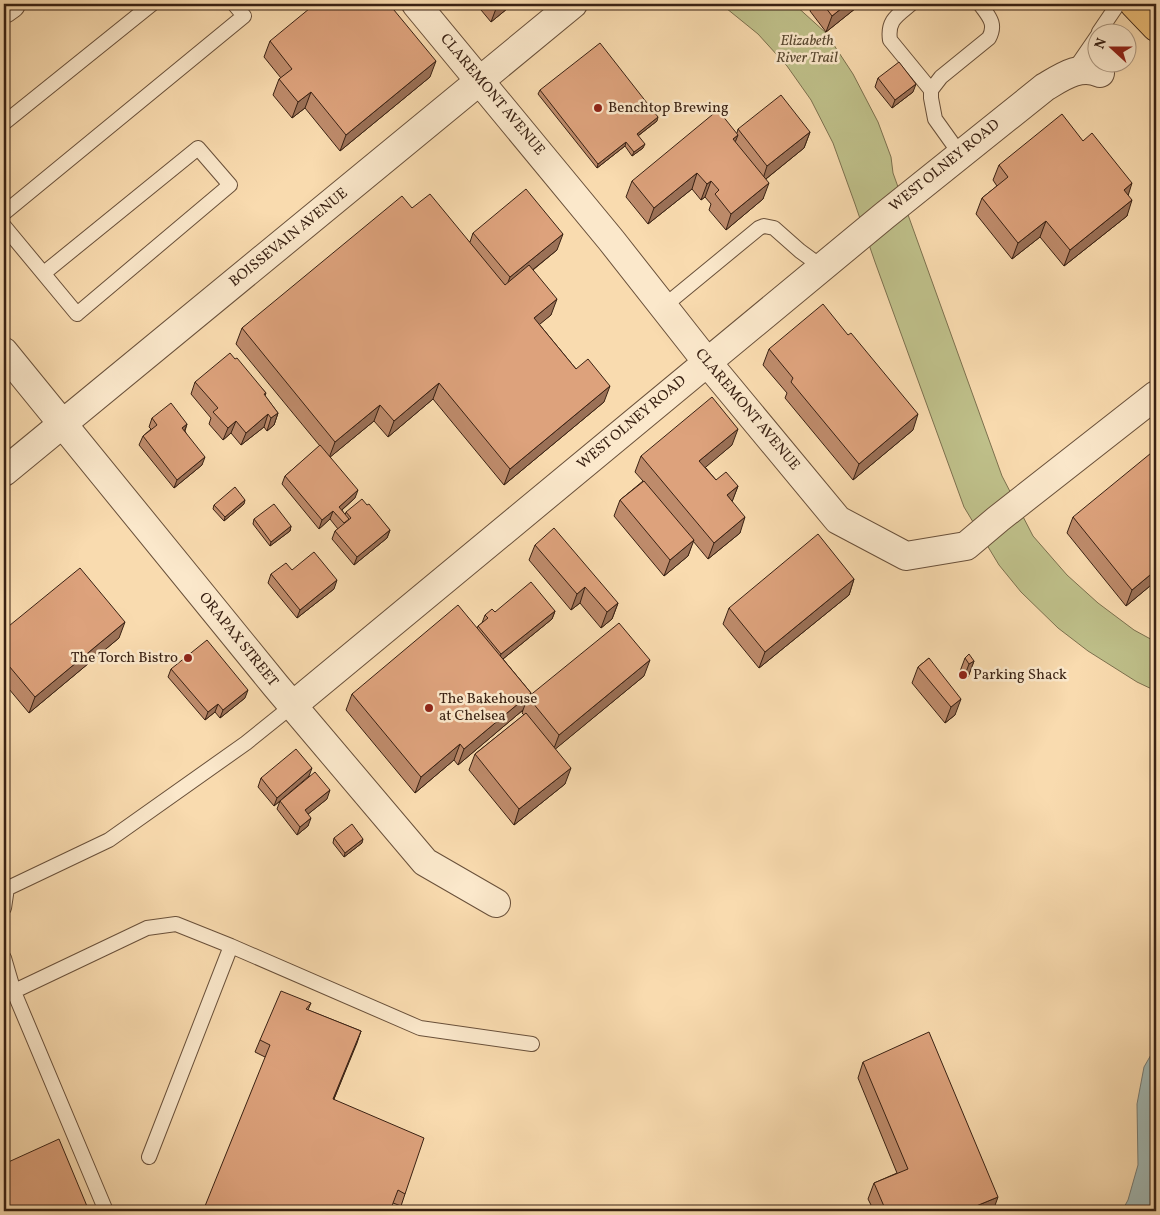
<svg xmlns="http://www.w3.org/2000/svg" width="1160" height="1215" font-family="Vollkorn,serif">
<rect width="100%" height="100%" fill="#f9dbaf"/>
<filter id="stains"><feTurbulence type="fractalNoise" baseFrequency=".004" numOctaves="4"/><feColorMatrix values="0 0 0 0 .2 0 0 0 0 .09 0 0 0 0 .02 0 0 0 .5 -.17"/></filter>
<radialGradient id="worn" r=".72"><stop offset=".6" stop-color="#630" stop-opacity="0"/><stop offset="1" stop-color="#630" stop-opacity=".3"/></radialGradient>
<path fill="#bfc08a" stroke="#7c704e" d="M721 4H794L826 33 853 74 878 122 891 157 893 173 1002 476 1033 536 1067 575 1098 603 1134 630 1156 642V691L1137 682 1088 651 1058 628 1021 592 999 565 964 507 875 262 855 204 833 143 811 100 787 66 758 34Z"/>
<path fill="#a1b9b5" stroke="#777c74" d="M1156 1046V1211H1122L1128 1200 1138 1165 1137 1104 1144 1067Z"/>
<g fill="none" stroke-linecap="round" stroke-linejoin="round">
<defs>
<path id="service" d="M911 4C898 15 887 20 890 40L931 90
M1099 32 1118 4
M1074 70 1098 35
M4 123 152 4
M960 154 935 119 931 98V90L941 77 989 38C997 23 988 16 980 4
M4 213 244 16 234 4
M4 226 77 314 230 185 198 148 44 273
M663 307 759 228 764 226 774 228 800 251 822 267
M4 890 109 840 246 743 292 706
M4 908 7 888
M4 958 14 992 106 1211
M4 996 147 928 176 924 231 946 420 1028 532 1044
M149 1157 231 946"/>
<path id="minor" d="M416 4 611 240 707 362 838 520 906 556 966 546 998 519 1156 395
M4 9 11 4
M4 352 276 686 425 862 496 903
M4 472 573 4
M292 706 884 216 1045 87C1062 77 1080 64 1100 73"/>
<path id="motorway" d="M1134 4 1156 27"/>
</defs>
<use href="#service" stroke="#69503a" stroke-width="16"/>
<use href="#minor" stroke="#69503a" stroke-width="30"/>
<use href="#motorway" stroke="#392113" stroke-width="30"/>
<use href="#service" stroke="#fbe8cb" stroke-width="14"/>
<use href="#minor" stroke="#fbe8cb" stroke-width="28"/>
<use href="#motorway" stroke="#ecbe78" stroke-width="28"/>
</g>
<path fill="#be8b6b" stroke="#392113" d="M476 4H513L491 22Z
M812 4H861L826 32 810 11Z
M270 41 430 77 340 151 305 108 292 118 273 95 279 79 281 78 264 57Z
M878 78 913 92 892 108 875 87Z
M540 90 657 121 638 136 643 148 632 156 625 146 597 168 538 94Z
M738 129 810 132 804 148 766 179 763 199 726 230 709 210 711 204 705 197 701 200 692 189 648 224 626 197 632 181 737 133Z
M1083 141 1128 195 1127 216 1064 266 1040 237 1012 259 976 214 982 198 997 186 993 180 999 165Z
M412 208 470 242 473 233 557 250 533 270 551 315 539 324 576 369 604 402 504 485 433 399 388 437 374 421 330 457 355 498 342 510 345 515 346 512 367 505 390 530 387 538 354 565 332 539 335 531 338 529 330 519 319 529 282 484 285 476 320 446 236 344 242 328Z
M769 349 913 430 853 480 785 398 787 393 763 365Z
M235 359 266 393 265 396 278 413 274 425 267 431 264 427 241 445 231 433 223 440 209 424 211 418 191 394 195 382Z
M152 418 187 424 185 431 202 465 174 488 139 445 143 436 151 429 149 427Z
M732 445 705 467 716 480 738 486 732 501 740 533 708 559 693 541 688 556 664 576 614 516 620 500 643 481 635 472 641 456Z
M244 504 224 521 213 509 214 505Z
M1073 517 1156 581 1126 606 1067 533Z
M254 519 291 526 290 531 270 546 253 524Z
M535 545 618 603 612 619 601 628 580 603 571 610 529 560Z
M292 570 334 589 297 618 268 583 271 574Z
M854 579 849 595 759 668 723 624 729 608Z
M555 611 552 619 503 659 531 693 530 696 644 676 555 749 565 784 514 825 469 770 475 754 524 715 522 713 523 710 458 765 454 760 415 793 346 710 352 694 477 628 478 626 482 623 485 615 495 612Z
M4 630 119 638 29 713 4 683Z
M929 658 955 715 945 723 912 683 918 667Z
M965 658 974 661 968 677 963 680 959 674Z
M171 669 245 698 220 718 215 712 205 720 168 677Z
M309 776 327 799 308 814V826L297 835 277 809 280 801 274 806 258 787 261 778Z
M334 838 362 843 344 857 333 843Z
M311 1003 308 1010 361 1031 334 1099 405 1194 401 1206 393 1203 265 1057 255 1052 260 1040Z
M863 1062 993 1211H874L868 1199 874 1183 897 1173 858 1078Z"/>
<path fill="#9b7157" stroke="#392113" d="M499 4H513L491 22 497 6Z
M847 4H861L826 32 832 16Z
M436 61 430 77 340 151 346 135Z
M916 84 913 92 892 108 895 100Z
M311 92 305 108 292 118 298 102Z
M658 117 657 121 635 138 637 134Z
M810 132 804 148 762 182 767 166Z
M738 135 732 150 733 139Z
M626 142 625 146 597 168 598 164Z
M645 144 643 148 632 156 634 152Z
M697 173 692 189 648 224 654 208Z
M711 181 705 197 701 200 707 184Z
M769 183 763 199 726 230 731 214Z
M1132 183 1127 199 1124 190Z
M1132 200 1127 216 1064 266 1070 250Z
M1046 221 1040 237 1012 259 1018 243Z
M563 234 557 250 504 293 510 277Z
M557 299 551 315 528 334 534 318Z
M439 383 433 399 388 437 394 421Z
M610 386 604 402 504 485 510 469Z
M380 405 374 421 329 458 335 442Z
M278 413 274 425 267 431 271 418Z
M268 414 264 427 241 445 246 433Z
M918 414 913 430 853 480 859 464Z
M236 421 231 433 223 440 228 428Z
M187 424 184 432 182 428Z
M738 429 732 445 694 477 699 461Z
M205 457 202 465 174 488 177 480Z
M738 486 732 502 727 495Z
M358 490 355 498 336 515 339 507Z
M245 500 244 504 224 521 225 517Z
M333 511 330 519 319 529 322 520Z
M745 517 740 533 708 559 714 543Z
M291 526 290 531 270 546 271 542Z
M390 530 387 538 354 565 357 557Z
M694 540 688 556 664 576 670 560Z
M1156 570V581L1126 606 1132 590Z
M854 579 849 595 759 668 765 652Z
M337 580 334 589 297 618 300 610Z
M585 587 580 603 571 610 577 594Z
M618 603 612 619 601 628 607 612Z
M555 611 552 619 498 663 501 654Z
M125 622 119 638 29 713 35 697Z
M650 660 644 676 553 751 559 735Z
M974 661 968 677 963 680 969 664Z
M248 690 245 698 220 718 223 710Z
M531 693 529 698 528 697 523 710 458 765 464 749Z
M961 699 955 715 945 723 951 707Z
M218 704 215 712 205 720 208 712Z
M460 744 454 760 415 793 421 777Z
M312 768 309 776 274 806 277 798Z
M571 768 565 784 514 825 519 809Z
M330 790 327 799 302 819 305 810Z
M311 818 308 826 297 835 300 827Z
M363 839 362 843 344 857 345 853Z
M361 1031 357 1043 329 1111 333 1099Z
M998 1197 993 1211H964Z"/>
<path fill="#dda27c" stroke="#392113" d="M315 4H389L436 61 346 135 311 92 298 102 279 79 292 69 270 41Z
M823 4H847L832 16Z
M600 43 658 117 637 134 645 144 634 152 626 142 598 164 540 90Z
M899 62 916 84 895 100 878 78Z
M781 95 810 132 767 166 738 129Z
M718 110 738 135 733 139 769 183 731 214 715 194 719 190 711 181 707 184 697 173 654 208 632 181Z
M1062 114 1083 141 1092 133 1132 183 1124 190 1132 200 1070 250 1046 221 1018 243 982 198 1008 177 999 165Z
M526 189 563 234 510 277 473 233Z
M430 194 505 285 529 265 557 299 534 318 576 369 588 359 610 386 510 469 439 383 394 421 380 405 335 442 242 328 402 196 412 208Z
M823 304 848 335 851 333 918 414 859 464 791 382 793 378 769 349Z
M230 353 235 359 237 358 266 393 264 394 278 413 271 418 268 414 246 433 236 421 228 428 213 412 218 408 195 382Z
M712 397 738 429 699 461 716 480 726 472 738 486 727 495 745 517 714 543 641 456Z
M171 403 187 424 182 428 205 457 177 480 143 436 157 425 152 418Z
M320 445 358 490 339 507 349 519 344 523 333 511 322 520 285 476Z
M1156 449V570L1132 590 1073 517Z
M644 481 694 540 670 560 620 500Z
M235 487 245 500 225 517 214 505Z
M362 499 367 505 369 504 390 530 357 557 335 531 351 518 346 512Z
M274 504 291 526 271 542 254 519Z
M554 528 618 603 607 612 585 587 577 594 535 545Z
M818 534 854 579 765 652 729 608Z
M314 552 337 580 300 610 271 574 286 563 292 570Z
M80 568 125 622 35 697 4 660V630Z
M531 582 555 611 501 654 478 626 488 618 485 615 492 609 495 612Z
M458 605 531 693 464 749 460 744 421 777 352 694Z
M619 623 650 660 559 735 528 697Z
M207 640 248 690 223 710 218 704 208 712 171 669Z
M969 654 974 661 969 664 965 658Z
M929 658 961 699 951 707 918 667Z
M526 713 571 768 519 809 475 754Z
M296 749 312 768 277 798 261 778Z
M315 772 330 790 305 810 311 818 300 827 280 801Z
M352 824 363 839 345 853 334 838Z
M281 991 311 1003 306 1009 361 1031 333 1099 424 1138 405 1194 398 1190 390 1211H203L270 1045 260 1040Z
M929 1032 998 1197 964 1211H886L874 1183 908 1169 863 1062Z
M59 1139 89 1211H4V1164Z"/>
<g fill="#8f2418" stroke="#fbe8cb" stroke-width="2">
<circle cx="598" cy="108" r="5"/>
<circle cx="188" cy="658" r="5"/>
<circle cx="963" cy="675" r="5"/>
<circle cx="429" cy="708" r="5"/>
</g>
<g text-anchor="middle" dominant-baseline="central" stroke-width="5" stroke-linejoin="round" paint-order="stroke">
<g font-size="15" font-style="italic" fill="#5a4931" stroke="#fbe8cb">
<text x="807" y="41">Elizabeth<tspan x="807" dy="17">River Trail</tspan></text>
</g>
<g font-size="15" fill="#392113" stroke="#fbe8cb">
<text transform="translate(492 95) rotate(50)">CLAREMONT AVENUE</text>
<text transform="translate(945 166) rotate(-39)">WEST OLNEY ROAD</text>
<text transform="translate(289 238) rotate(-39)">BOISSEVAIN AVENUE</text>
<text transform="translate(747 410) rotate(50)">CLAREMONT AVENUE</text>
<text transform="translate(632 423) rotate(-40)">WEST OLNEY ROAD</text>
<text transform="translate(238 640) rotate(51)">ORAPAX STREET</text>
</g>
<g font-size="15" fill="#392113" stroke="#fbe8cb" text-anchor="start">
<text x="608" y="108">Benchtop Brewing</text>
<text x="178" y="658" text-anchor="end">The Torch Bistro</text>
<text x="973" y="675">Parking Shack</text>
<text x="439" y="699">The Bakehouse<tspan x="439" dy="17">at Chelsea</tspan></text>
</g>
</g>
<rect width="1160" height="1215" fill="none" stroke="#f9dbaf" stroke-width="20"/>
<rect x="5" y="5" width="1150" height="1205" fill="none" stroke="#392113" stroke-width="2.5"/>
<rect x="10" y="10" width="1140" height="1195" fill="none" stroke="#392113"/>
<g transform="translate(1112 48) rotate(291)"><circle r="24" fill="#fbe8cb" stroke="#ad9881"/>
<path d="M0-4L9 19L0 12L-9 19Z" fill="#8f2418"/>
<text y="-8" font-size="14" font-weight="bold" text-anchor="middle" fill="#392113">N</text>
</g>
<rect width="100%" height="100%" filter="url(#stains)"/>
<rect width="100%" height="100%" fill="url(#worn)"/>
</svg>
